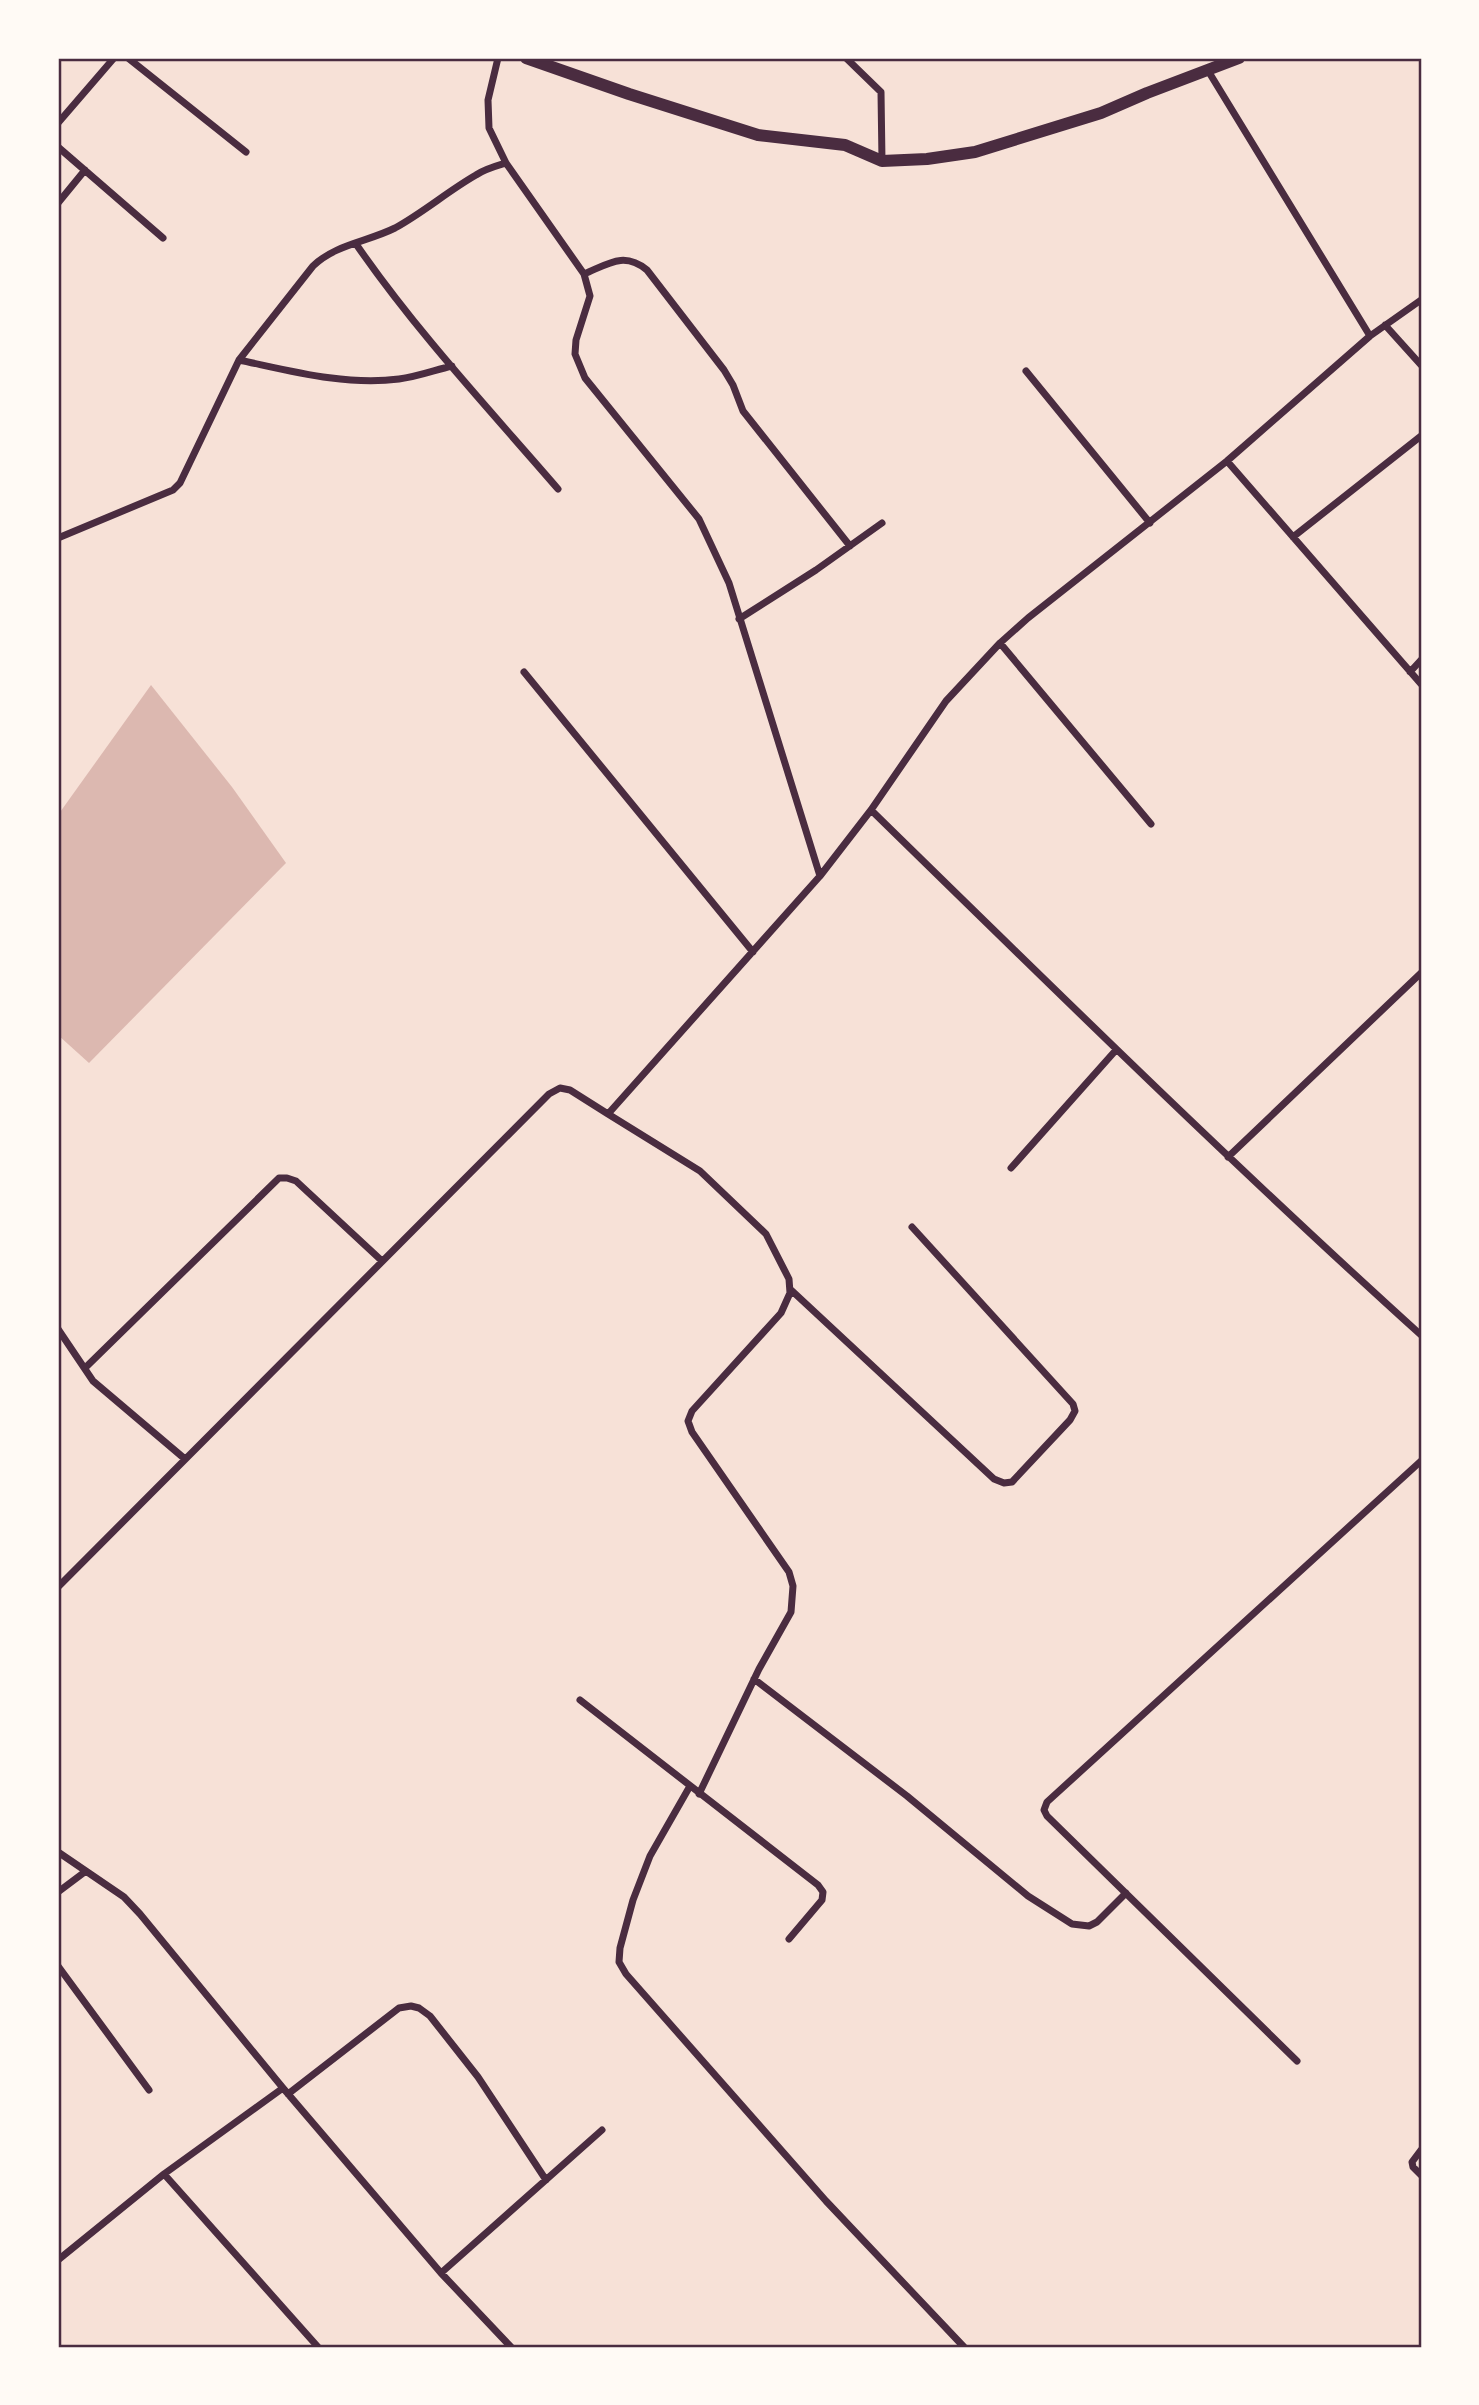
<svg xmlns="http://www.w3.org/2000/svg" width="1479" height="2405" font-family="'Asap Condensed',sans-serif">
<rect width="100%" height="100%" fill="#f7e1d7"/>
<path fill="#dcb8b0" d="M151 685 232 787 286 863 89 1063 58 1035V815Z"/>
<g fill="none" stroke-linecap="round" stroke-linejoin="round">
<path stroke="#4a2c40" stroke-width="7" d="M128 58 246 152
M498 58 488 100 489 128 506 163 584 274 590 296 576 340 575 354 585 378 699 519 729 583 820 876 608 1114 700 1171 766 1234 789 1279 790 1293 781 1313 692 1411 688 1421 692 1432 789 1572 793 1586 791 1612 759 1669 699 1794
M846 58 881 92 882 161
M1207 69 1370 336
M58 123 114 58
M58 147 163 238
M58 203 85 170
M356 244C416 331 489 409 558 489
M584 274C608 264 624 251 647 270L724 370 733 385 743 411 850 546
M1385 325 1421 365
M239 360C291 371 346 386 399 379 417 377 435 370 452 366
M1026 371 1150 523
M1227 461 1421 684
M1293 537 1421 436
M58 538 173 490 180 483 239 360 313 266C336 244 367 242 395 228 424 212 448 191 476 175 485 169 496 166 506 163
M739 619 816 570 882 523
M1000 643 1151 824
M524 672 753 952
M1410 672 1421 660
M871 810C1052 987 1233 1165 1421 1335
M820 876 871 810 946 701 1000 643 1028 618 1227 461 1370 336 1421 300
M1228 1157 1421 973
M1011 1168 1116 1050
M790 1289 994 1479 1004 1483 1012 1482 1070 1420 1075 1411 1073 1404 912 1227
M58 1329 93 1381 185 1459
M85 1368 279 1178H287L296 1181 382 1261
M58 1587 549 1094 560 1088 570 1090 608 1114
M754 1679 907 1796 1028 1896 1072 1924 1089 1926 1097 1922 1126 1893
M580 1700 818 1885 823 1892 822 1900 789 1939
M690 1786 650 1856 633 1900 620 1948 619 1962 626 1974 826 2201 964 2347
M58 1852 124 1897 140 1914 283 2088 441 2273 511 2347
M58 1892 86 1871
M58 1966 149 2090
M1297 2061 1047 1816 1044 1810 1047 1802 1421 1461
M288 2094 399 2008 411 2006 419 2008 430 2016 478 2077 546 2180
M1421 2150 1412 2162 1413 2167 1421 2175
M164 2174 318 2347
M58 2260 164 2174 283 2088
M441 2273 602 2130"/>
<path stroke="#4a2c40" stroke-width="12" d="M526 58 629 94 758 135 845 145 882 161 927 159 975 152 1101 113 1147 93 1239 58"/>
</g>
<rect width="1479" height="2405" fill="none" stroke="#fffaf5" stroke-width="119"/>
<rect x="60" y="60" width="1360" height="2286" fill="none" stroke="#4a2c40" stroke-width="2.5"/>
</svg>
